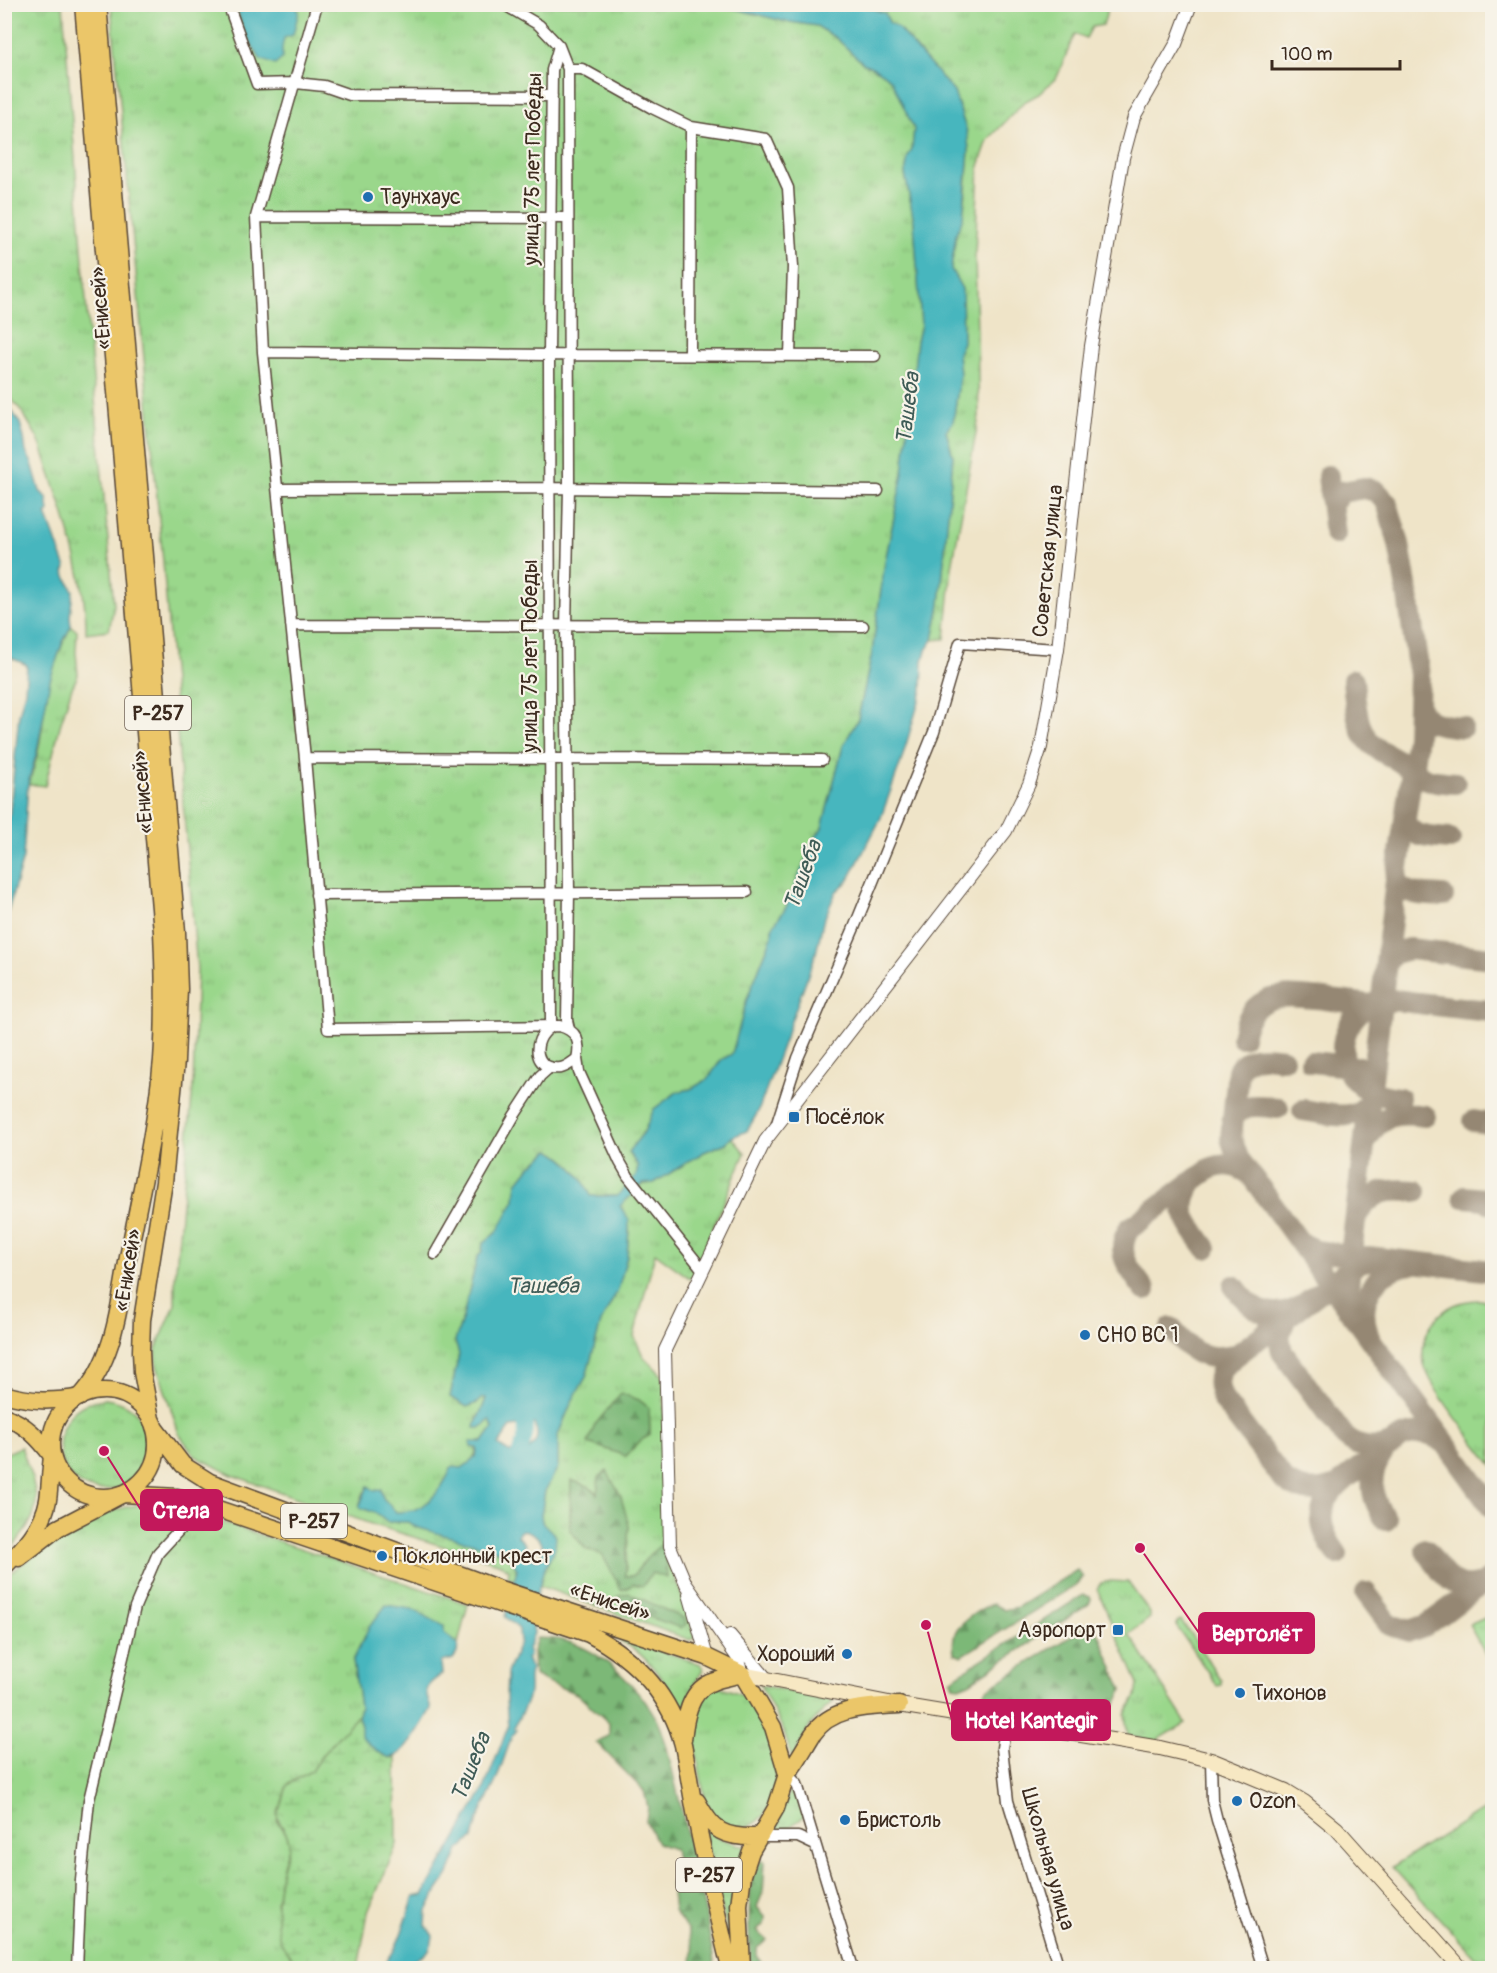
<svg xmlns="http://www.w3.org/2000/svg" width="1497" height="1973" font-family="Pangolin,sans-serif">
<defs>
<pattern id="grass-tufts" width="24" height="20" patternUnits="userSpaceOnUse" patternTransform="scale(1.5)"><rect width="24" height="20" fill="#9ad78b"/><path d="M3 7l-1-3M5 7V3M7 7l1-3M15 17l-1-3M17 17v-4M19 17l1-3" fill="none" stroke="#86b978"/></pattern>
<pattern id="forest-firs" width="22" height="20" patternUnits="userSpaceOnUse" patternTransform="scale(1.5)"><rect width="22" height="20" fill="#7bb877"/><path d="M5 1l3.5 6h-7zM16 11l3.5 6h-7z" fill="#669661"/></pattern>
<pattern id="wetland-marsh" width="20" height="14" patternUnits="userSpaceOnUse" patternTransform="scale(1.5)"><rect width="20" height="14" fill="#9ad78b"/><path d="M1 5h8M5 5V1M11 12h8M15 12V8" fill="none" stroke="#86b978"/></pattern>
</defs>
<rect width="100%" height="100%" fill="#f7f3e8"/>
<filter id="ink" filterUnits="userSpaceOnUse"><feTurbulence type="fractalNoise" baseFrequency=".0167" numOctaves="2"/><feDisplacementMap in="SourceGraphic" scale="12" xChannelSelector="R" yChannelSelector="G"/><feConvolveMatrix kernelMatrix="1 2 1 2 8 2 1 2 1" color-interpolation-filters="sRGB"/></filter>
<filter id="wash" filterUnits="userSpaceOnUse"><feTurbulence type="fractalNoise" baseFrequency=".008" numOctaves="4" result="noise"/><feDisplacementMap in="SourceGraphic" scale="24" xChannelSelector="R" yChannelSelector="G"/><feGaussianBlur stdDeviation="1.35" result="paint"/><feColorMatrix in="noise" values="0 0 0 0 0 0 0 0 0 0 0 0 0 0 0 0 0 1.4 0 .05"/><feComposite in="paint" operator="in"/></filter>
<g filter="url(#wash)">
<rect width="100%" height="100%" fill="#efe4c8"/>
<path fill="url(#grass-tufts)" stroke="#6a8054" stroke-width="1.5" fill-rule="evenodd" d="M4 5H63L87 313 114 605 109 630 86 633C87 585 67 522 51 476 46 463 43 449 37 437 28 421 19 405 5 393Z
M111 5H720L783 21 817 26 836 38 863 63 878 70 892 80 914 129 912 150 908 157 905 174 914 221 921 325 917 341 903 473 885 562 872 653 858 719 843 746 822 828 812 843 787 906 772 928V936L747 999 732 1054 721 1060 708 1079 691 1089 677 1092 654 1109 644 1132 628 1152 638 1166 636 1176 617 1196H590C583 1177 568 1160 550 1150L529 1168 517 1183 515 1200 497 1232 483 1243 482 1251 477 1258 463 1317 455 1341 459 1354 450 1397 467 1407 477 1403 482 1398H486L482 1411 477 1418 480 1428 490 1420 493 1428 483 1442H478C474 1459 476 1458 462 1468L452 1467C442 1490 425 1514 396 1512L383 1498 381 1490 364 1492 359 1507 375 1513 387 1522H408L416 1527C438 1533 502 1546 513 1562 518 1567 516 1573 515 1580L508 1577 509 1570 501 1564 371 1524 232 1475 195 1456 179 1434 157 1366 156 1349 175 1305V1279L193 1086 197 969 163 562Z
M860 5H1109L1103 25 1092 27 1086 38 1075 34 1057 77 1039 94 1024 102 988 140 979 166 975 255 979 416 952 567 945 639 933 640 940 604 952 468 953 456 946 431 953 422 960 375 958 353 963 342 962 289 951 269 956 234 963 217 966 192 969 150 967 132 954 92 898 28 889 22 885 13Z
M71 626 77 631 76 652 78 675 71 690 60 726 45 786 28 784C40 758 42 725 46 697 51 672 60 648 71 626Z
M732 1137 745 1153 691 1279 655 1253 634 1336 643 1356 664 1377 665 1528 669 1560 696 1637 690 1640 540 1586 543 1571 552 1555 546 1527 542 1522 541 1515 545 1491 558 1467V1435L572 1401 586 1377 601 1322 618 1290 627 1256 629 1229 620 1206 644 1184 654 1183 704 1152 726 1143ZM639 1400 649 1408 650 1435 641 1440 626 1456ZM571 1480 590 1487 629 1526 625 1576H633L650 1554 628 1588 614 1576 602 1554 586 1549 570 1530Z
M1479 1300 1492 1301V1465C1476 1443 1428 1387 1424 1363 1421 1348 1425 1331 1435 1320 1448 1305 1460 1301 1479 1300Z
M105 1399C166 1405 162 1491 103 1490 47 1489 42 1405 105 1399Z
M21 1447C41 1502 45 1510 5 1556V1454Z
M159 1503 179 1508 468 1604 458 1644 444 1633 361 1643 353 1660 360 1706 358 1715 323 1754 311 1771 287 1785 277 1820 287 1835 290 1846 285 1858 276 1901 282 1944 292 1958 294 1968H5L4 1579C50 1539 96 1505 159 1503Z
M1111 1581 1128 1582 1150 1613V1618L1129 1634 1186 1723 1156 1741 1128 1736 1125 1715 1136 1696 1138 1684 1097 1589 1101 1583Z
M1492 1615V1666L1469 1625Z
M1181 1620 1221 1680V1685L1217 1686 1216 1684 1177 1627V1622Z
M588 1627 701 1664 703 1670 693 1686 683 1714C670 1689 649 1656 623 1642 612 1636 600 1632 588 1627Z
M760 1685 834 1701C808 1723 806 1731 793 1761L783 1729Z
M718 1686C731 1690 746 1694 755 1706 780 1741 792 1814 740 1830L716 1821 705 1800 692 1730 693 1718 702 1695Z
M794 1783 804 1817 780 1833 768 1834Z
M1492 1804V1968H1485L1392 1867Z
M701 1817 719 1838 745 1847 736 1968Z"/>
<path fill="url(#forest-firs)" stroke="#5b714a" stroke-width="1.5" d="M621 1393 639 1400 649 1408 650 1435 641 1440 626 1456 588 1443 595 1425Z
M607 1471 621 1497 629 1526 625 1576H633L650 1554 662 1544 666 1558 667 1578 652 1573 643 1586 633 1584 628 1588 621 1590 602 1554 586 1549 570 1530 571 1480 590 1487 597 1494 599 1476Z
M1077 1570 1083 1577 1079 1583 962 1656 954 1653C951 1631 958 1625 975 1613 981 1609 986 1606 993 1604L1004 1610 1018 1607Z
M629 1593 685 1619 686 1624 681 1628 620 1607 618 1596Z
M1083 1595 1090 1597 1091 1599 1089 1604 969 1683 959 1687 953 1686 951 1680 959 1674Z
M1088 1625 1098 1632 1122 1690C1117 1703 1108 1719 1093 1724 1072 1733 1016 1716 993 1710L984 1694 987 1689Z
M537 1638C546 1639 557 1638 565 1641 603 1651 639 1687 658 1721 662 1729 664 1739 667 1748L706 1915 715 1968H692L693 1950 687 1929 674 1911 671 1884 678 1869 674 1849 657 1843 646 1821 648 1807 644 1791 596 1742 609 1736V1723L577 1694 552 1684 534 1675 533 1651Z
M762 1860 765 1862 763 1892 757 1907 766 1918 764 1924 757 1931 767 1940 757 1948V1955L761 1963 756 1967 751 1963C748 1948 748 1880 755 1867 757 1864 760 1862 762 1860Z"/>
<path fill="url(#wetland-marsh)" stroke="#6a8054" stroke-width="1.5" d="M358 1715 361 1726 389 1758 396 1757 397 1844 368 1912 358 1968H294C292 1950 288 1956 282 1944 279 1939 277 1927 277 1921 276 1903 278 1884 283 1865 285 1857 290 1852 289 1843 289 1832 278 1825 277 1814L283 1801 287 1785 311 1771 323 1754Z"/>
<path fill="#47b6be" stroke="#41706e" stroke-width="1.5" fill-rule="evenodd" d="M236 5H293L299 11 293 35 284 38 282 48V59L275 65 260 59 243 30Z
M720 5H860L885 13 889 22 898 28 954 92 967 132 969 150 963 217 956 234 951 269 962 289 963 342 958 353 960 375 953 422 946 431 953 456 940 604 933 640 926 650 923 661 922 691 901 762 880 820 848 881 836 892 823 922 816 953 758 1112 747 1131 732 1137 726 1143 704 1152 654 1183 643 1184 620 1206 629 1220V1229L627 1256 618 1290 601 1322 586 1377 572 1401 558 1435V1467L545 1491 541 1515 542 1522 556 1536 555 1549 543 1572 531 1617 534 1633 528 1649 529 1657 527 1658 531 1668C527 1679 530 1681 529 1692 528 1705 519 1715 514 1728L517 1730 512 1736 496 1781 478 1819 473 1838 459 1850 449 1874 435 1895 427 1911 426 1925 433 1936C430 1961 417 1953 407 1968H382C385 1961 392 1956 395 1948 403 1932 408 1914 414 1897L423 1895 483 1791 508 1727 506 1699 507 1673 520 1642 519 1629 505 1617 517 1569 512 1560 502 1552 416 1527 408 1522H387L375 1513 359 1507 368 1486 375 1491 381 1489 383 1498 396 1512C425 1514 442 1490 452 1467L462 1468C469 1462 478 1460 477 1448L471 1447 470 1442H483L493 1428 490 1420 480 1428H475C477 1417 483 1409 486 1398H482L477 1403 467 1407 450 1397 459 1354 455 1341 463 1317 477 1258 482 1251 483 1243 497 1232 515 1200 517 1183 529 1168 550 1150C568 1160 583 1177 591 1196H617L636 1176 638 1166 628 1152 644 1132 654 1109 677 1092 691 1089 708 1079 721 1060 732 1054 747 999 772 936V928L787 906 812 843 822 828 843 746 858 719 872 653 885 562 903 473 917 341 921 325 914 221 905 174 908 157 912 149 914 129 891 80 878 70 863 63 836 38 817 26 783 21ZM534 1424C542 1439 533 1446 522 1455L509 1452 498 1445 511 1427ZM523 1530C537 1533 548 1544 540 1558L532 1559 525 1548V1544L518 1536 519 1532Z
M5 404 8 405 20 423 24 438 26 452 32 463 40 491 47 498 49 511 46 514 66 568 64 572 73 591 70 616 71 626 62 644 50 680 37 752 28 784 23 858 5 922V843L10 811 19 714 25 691 27 665 5 655Z
M386 1605 412 1609 444 1626V1633L458 1644 457 1653 453 1659 441 1662 442 1674C424 1688 423 1687 431 1709 424 1721 403 1761 388 1757 378 1754 368 1743 361 1736V1726L358 1715 360 1706 353 1660 370 1626Z"/>
<g fill="none" stroke-linecap="round" stroke-linejoin="round">
<path stroke="#47b6be" stroke-width="15" d="M513 1472 525 1437 526 1405"/>
<path stroke="#958773" stroke-width="22" d="M1328 476 1335 534
M1331 503 1342 492 1364 488 1376 491 1387 503 1399 544 1408 596 1419 675 1417 737 1396 880 1351 1255 1347 1299 1352 1315
M1353 680C1356 707 1355 736 1381 751 1393 758 1404 762 1412 773
M1418 707C1427 726 1444 725 1462 727
M1413 766C1419 783 1440 781 1455 783
M1405 821C1411 839 1434 837 1450 839
M1396 880C1404 897 1426 894 1443 896
M1386 962 1394 953 1409 949 1492 958
M1242 1037C1252 989 1285 995 1324 999 1341 1001 1359 1003 1376 1006
M1311 1062 1359 1067
M1399 1098C1385 1096 1371 1094 1360 1085 1330 1061 1342 1012 1378 1002 1391 998 1407 1002 1419 1003 1444 1006 1468 1009 1492 1011
M1303 1110C1325 1113 1357 1125 1370 1100
M1232 1120C1243 1101 1259 1106 1278 1108
M1474 1121 1492 1124
M1365 1143C1379 1114 1396 1112 1425 1116
M1250 1174 1238 1158 1231 1138 1238 1071C1247 1053 1266 1057 1283 1059
M1193 1182C1172 1210 1190 1225 1206 1248
M1464 1197 1484 1199 1492 1204
M1356 1219C1370 1190 1386 1189 1416 1191
M1300 1242 1315 1251 1492 1271
M1234 1286C1250 1308 1267 1322 1296 1309
M1145 1290C1130 1270 1114 1253 1129 1229L1209 1169C1225 1163 1236 1164 1250 1174L1492 1507
M1286 1317 1279 1336 1282 1352 1345 1437C1358 1449 1377 1450 1393 1443
M1171 1328C1192 1353 1204 1363 1238 1354
M1368 1334C1356 1299 1375 1269 1411 1264
M1383 1453C1367 1476 1370 1498 1386 1520
M1336 1486C1318 1493 1300 1493 1284 1480L1224 1401C1212 1379 1220 1368 1238 1354L1349 1270 1360 1262 1378 1258
M1426 1550C1442 1572 1452 1595 1484 1583
M1337 1554C1307 1514 1324 1495 1358 1469 1372 1459 1386 1448 1400 1438 1417 1431 1430 1432 1445 1443
M1366 1593 1390 1625 1410 1631 1427 1625 1492 1577"/>
</g>
</g>
<g filter="url(#ink)">
<g fill="none" stroke-linecap="round" stroke-linejoin="round">
<defs>
<path id="minor" d="M228 4 257 84 296 83 324 86 350 95 552 96
M317 4 256 217 263 352 305 758 328 1029 559 1026C577 1030 581 1042 577 1059 572 1062 567 1067 561 1068 535 1072 529 1041 551 1027
M503 4 539 25 559 46 568 69 569 488 566 626 569 893 567 1020 569 1029
M568 69H582L652 108 691 127 766 139 788 188 793 267 790 355
M256 217 568 218
M263 352 549 355 875 356
M690 354 691 127
M278 489 550 488 878 491
M291 625 863 626
M305 758 822 760
M316 895 747 892
M551 1027 549 355 552 70 559 46
M577 1059 579 1072 620 1162 628 1176 703 1270
M777 1123 798 1058 854 928 934 732 960 643 1058 649
M435 1254 514 1116 540 1076 550 1067
M1006 1723 1002 1748 1008 1801 1059 1968
M1211 1760 1212 1800 1217 1820 1263 1968
M787 1774 797 1784 853 1968
M758 1837H798L815 1845
M77 1968 81 1880 89 1800 135 1607 158 1553 192 1516"/>
<path id="tertiary" d="M689 1594 707 1657
M730 1635 767 1679
M742 1674 737 1657 686 1584 670 1546 665 1350 765 1141 1006 831 1029 784 1041 747 1058 649 1091 346 1123 158 1134 117 1176 44 1191 4"/>
<path id="secondary" d="M742 1674 899 1705 1160 1748 1211 1760 1238 1771 1286 1791 1304 1802 1337 1829 1461 1968"/>
<path id="primary" d="M4 1394C31 1402 53 1402 80 1397
M4 1416C25 1424 39 1438 52 1456
M19 1558 58 1528 123 1494"/>
<path id="trunk" d="M98 4 177 932 179 989 176 1061 164 1182 142 1320 141 1351 142 1372 151 1419
M51 1444a53 53 0 1 1 106 0a53 53 0 1 1-106 0Z
M80 1397C115 1360 119 1305 128 1257 141 1192 156 1126 162 1060 165 1017 164 975 162 932L83 4
M154 1427 183 1465 210 1482 494 1587 707 1657 742 1674 773 1727 787 1774 776 1808 751 1851 743 1875 739 1905 742 1968
M123 1494 177 1497 200 1503 589 1634C634 1658 670 1694 683 1745 688 1769 691 1793 696 1817 706 1868 718 1918 730 1968
M4 1567C23 1548 43 1528 48 1500 50 1486 50 1471 52 1457
M683 1740C685 1720 689 1692 710 1683 720 1678 732 1677 742 1674
M787 1774C798 1761 804 1748 813 1734 832 1706 869 1707 899 1705
M697 1801C713 1832 724 1838 758 1837"/>
</defs>
<use href="#minor" stroke="#564638" stroke-width="13"/>
<use href="#tertiary" stroke="#564638" stroke-width="14"/>
<use href="#secondary" stroke="#564638" stroke-width="16"/>
<use href="#primary" stroke="#564638" stroke-width="19"/>
<use href="#trunk" stroke="#564638" stroke-width="19"/>
<use href="#minor" stroke="#fff" stroke-width="10"/>
<use href="#tertiary" stroke="#fff" stroke-width="12"/>
<use href="#secondary" stroke="#f7e8c3" stroke-width="14"/>
<use href="#primary" stroke="#ebc669" stroke-width="16"/>
<use href="#trunk" stroke="#ebc669" stroke-width="16"/>
</g>
</g>
<g fill="#1f6fb2" stroke="#f7f3e8" stroke-width="2">
<circle cx="368" cy="197" r="6"/>
<rect x="788" y="1111" width="12" height="12" rx="3"/>
<circle cx="1085" cy="1335" r="6"/>
<circle cx="382" cy="1556" r="6"/>
<rect x="1112" y="1624" width="12" height="12" rx="3"/>
<circle cx="847" cy="1654" r="6"/>
<circle cx="1240" cy="1693" r="6"/>
<circle cx="1237" cy="1801" r="6"/>
<circle cx="845" cy="1820" r="6"/>
</g>
<g text-anchor="middle" dominant-baseline="central" stroke-width="4.5" stroke-linejoin="round" paint-order="stroke">
<g fill="#f7f3e8" stroke="#73665b" stroke-width="1.5">
<rect x="125" y="696" width="66" height="34" rx="4.5"/>
<rect x="281" y="1504" width="66" height="34" rx="4.5"/>
<rect x="676" y="1858" width="66" height="34" rx="4.5"/>
</g>
<g font-size="20" font-weight="bold" fill="#3b2a1e">
<text x="158" y="713">Р-257</text>
<text x="314" y="1521">Р-257</text>
<text x="709" y="1875">Р-257</text>
</g>
<g font-size="21" fill="#3b2a1e" stroke="#f7f3e8">
<text transform="translate(533 169) rotate(-89)">улица 75 лет Победы</text>
<text transform="translate(101 308) rotate(-95)">«Енисей»</text>
<text transform="translate(1048 561) rotate(-84)">Советская улица</text>
<text transform="translate(530 656) rotate(-90)">улица 75 лет Победы</text>
<text transform="translate(143 792) rotate(-95)">«Енисей»</text>
<text transform="translate(128 1270) rotate(-81)">«Енисей»</text>
<text transform="translate(610 1602) rotate(18)">«Енисей»</text>
<text transform="translate(1048 1859) rotate(74)">Школьная улица</text>
</g>
<g font-size="21" fill="#3b2a1e" stroke="#f7f3e8" text-anchor="start">
<text x="380" y="197">Таунхаус</text>
<text x="806" y="1117">Посёлок</text>
<text x="1097" y="1335">СНО ВС 1</text>
<text x="394" y="1556">Поклонный крест</text>
<text x="1106" y="1630" text-anchor="end">Аэропорт</text>
<text x="835" y="1654" text-anchor="end">Хороший</text>
<text x="1252" y="1693">Тихонов</text>
<text x="1249" y="1801">Ozon</text>
<text x="857" y="1820">Бристоль</text>
</g>
<g font-size="22" font-style="italic" fill="#3f5b56" stroke="#f7f3e8">
<text transform="translate(908 408) rotate(-83)">Ташеба</text>
<text transform="translate(803 875) rotate(-70)">Ташеба</text>
<text x="543" y="1286">Ташеба</text>
<text transform="translate(471 1767) rotate(-68)">Ташеба</text>
</g>
</g>
<path fill="none" stroke="#c2185b" stroke-width="2" d="M104 1451L141 1510M1140 1548L1199 1633M926 1625L952 1720"/>
<g fill="#c2185b" stroke="#f7f3e8" stroke-width="2">
<circle cx="104" cy="1451" r="6"/>
<circle cx="1140" cy="1548" r="6"/>
<circle cx="926" cy="1625" r="6"/>
</g>
<g fill="#c2185b" stroke="#c2185b" stroke-width="2">
<rect x="141" y="1490" width="81" height="40" rx="6"/>
<rect x="1199" y="1613" width="115" height="40" rx="6"/>
<rect x="952" y="1700" width="158" height="40" rx="6"/>
</g>
<g font-size="22" text-anchor="middle" font-weight="bold" fill="#fff">
<text x="181" y="1518">Стела</text>
<text x="1257" y="1641">Вертолёт</text>
<text x="1031" y="1728">Hotel Kantegir</text>
</g>
<rect width="1497" height="1973" fill="none" stroke="#f7f3e8" stroke-width="24"/>
<path d="M1272 60v9h128v-9" fill="none" stroke="#3b2a1e" stroke-width="3"/>
<text x="1281" y="60" font-size="18" fill="#3b2a1e" stroke="#f7f3e8" stroke-width="4.5" paint-order="stroke">100 m</text>
</svg>
